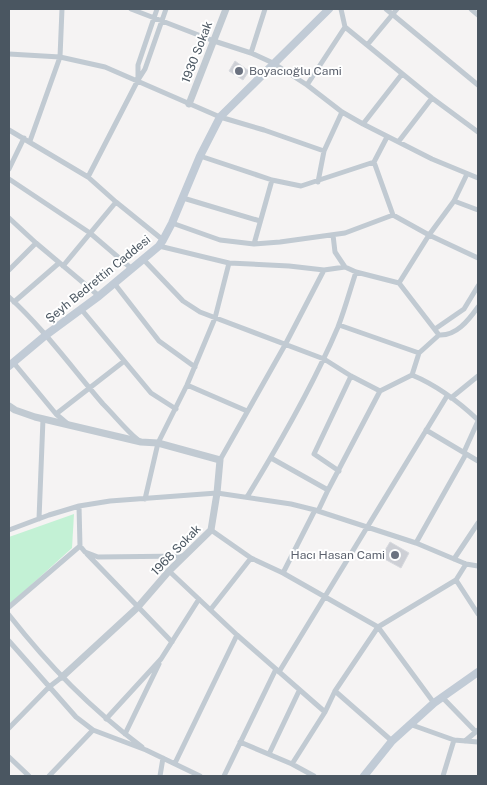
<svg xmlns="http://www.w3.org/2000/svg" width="487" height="785" font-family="'Public Sans',sans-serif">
<rect width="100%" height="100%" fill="#f5f3f3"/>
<path fill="#c3f1d5" d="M74 514 72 548 10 604 9 537Z"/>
<path fill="#cdcfd5" stroke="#d7d9de" d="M235 61 249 71 243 80 229 71Z
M390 542 409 553 401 568 381 557Z"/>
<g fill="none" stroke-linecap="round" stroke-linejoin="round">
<path stroke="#c1cad2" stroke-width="5" d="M131 9 214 41 251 53 273 63 307 85 342 112 363 124 432 159 478 178
M341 9 345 27 432 98 478 132
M386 9 478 85
M471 9 478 15
M368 44 397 9
M251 53 265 9
M9 54 60 57 105 67 220 117 264 130 324 151
M138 79V65L157 9
M307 85 345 27
M363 124 402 74
M9 130 88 177 116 202 163 240
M30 141 60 57 62 9
M399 141 432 98
M200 156 272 180 301 186 374 162 387 137
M374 162 393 215
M9 169 24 138
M88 177 138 80 145 69 166 9
M9 179 90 233 132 269
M318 182 324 151 342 112
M183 198 260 221
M454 201 478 210
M9 218 36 243 99 296
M172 223 220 240 254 244 280 242 345 233 393 215 429 235 478 258
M333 235 335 252 345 267 356 272 399 283 439 335
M254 244 272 180
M159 246 229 263 289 266 324 270 345 267
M143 259 183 301 200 312 324 359 351 376 380 391
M63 266 116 202
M9 270 36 243
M114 283 159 341 195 367
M399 283 429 235 454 201 467 174
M9 297C44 329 72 368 103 404 115 416 125 429 138 440
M14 302 59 263
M81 309 151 393 176 409
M339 325 419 353
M435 329 464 309 478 286
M13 362 56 414 69 425
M412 375 419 353 439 335C456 336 468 321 478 307
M187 385 247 411
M451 398 478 376
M56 414 123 362
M426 430 478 461
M464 452 478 421
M271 458 328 490
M220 460 285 345 324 270
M339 471 314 454 351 376
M247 497C280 443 313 386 338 327 345 309 350 290 356 272
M145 499 158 443 187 385 215 318 229 263
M79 506 80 546 85 552 98 557 185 556
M318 511 328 490 380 391 412 375C436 385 459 402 478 420
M39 519 43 419
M9 530 49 515 79 506 110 501 217 493 291 504 315 510 416 543 466 564 478 566
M211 530 251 558 283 573 378 627 434 703
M416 543 466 454
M87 554 172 642
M454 559 478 523
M466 564 456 580 478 614
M169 571 237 635 325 712
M283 573 315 510
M9 607 80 546
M211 609 251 558
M9 615C50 667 89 707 142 747
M9 641 76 717 93 730 146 750 200 776
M279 672 447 396
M335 691 392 741
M442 697 476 732
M106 719 161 659 199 599
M412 725 454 740 478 742
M9 728 49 687 62 677
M125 734 159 664
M465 741 478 730
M240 742 292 764 314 776
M269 754 299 691
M9 757 29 776
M175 763 237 635
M292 764 325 712 335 691 378 627 456 580
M49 776 93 730
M160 776 163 758
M224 776 276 669
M443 776 454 740"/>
<path stroke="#c1cad2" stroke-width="7" d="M189 104 226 9
M9 406 15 410 35 417 141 442 158 443 220 460 217 493 211 530 169 571 137 608 62 677"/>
<path stroke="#c1cbd6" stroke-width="8" d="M9 366 46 335 99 296 159 246 163 240 172 223 200 156 220 117 329 9
M364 776 392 741 434 703 478 672"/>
</g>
<g fill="#6b7280" stroke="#fff" stroke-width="2">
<circle cx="239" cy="71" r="5"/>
<circle cx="395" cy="555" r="5"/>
</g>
<g text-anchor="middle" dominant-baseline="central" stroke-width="4" stroke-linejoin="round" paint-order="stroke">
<g font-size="12" fill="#4a5661" stroke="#fff">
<text transform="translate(197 52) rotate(-69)">1930 Sokak</text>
<text transform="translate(98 279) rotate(-39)">Şeyh Bedrettin Caddesi</text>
<text transform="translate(176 550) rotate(-46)">1968 Sokak</text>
</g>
<g font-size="12" fill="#5b616d" stroke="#fff" text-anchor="start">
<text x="249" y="71">Boyacıoğlu Cami</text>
<text x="385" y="555" text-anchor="end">Hacı Hasan Cami</text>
</g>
</g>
<rect width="487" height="785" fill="none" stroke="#4a5661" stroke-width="20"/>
</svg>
